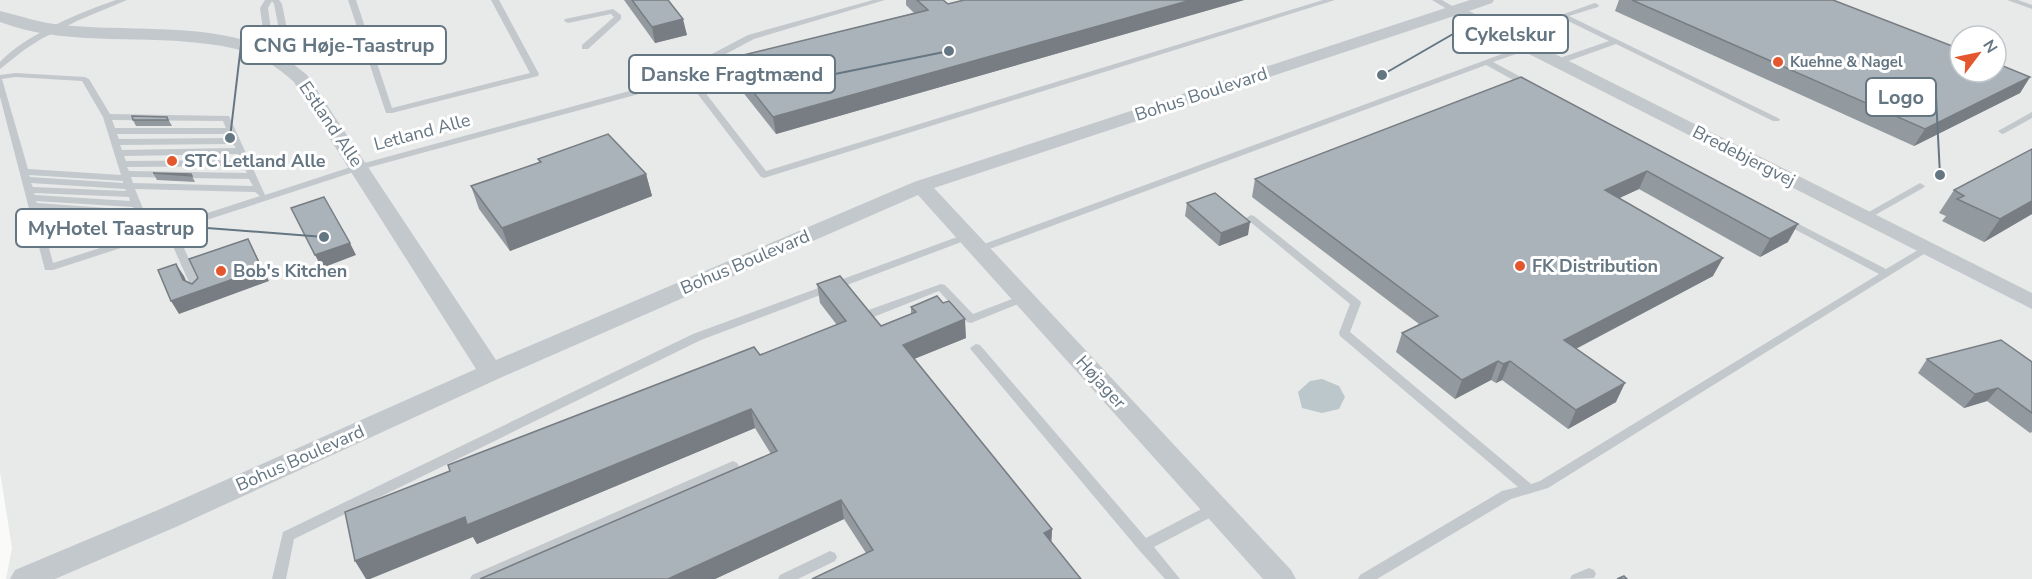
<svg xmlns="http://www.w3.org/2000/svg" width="2032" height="579" font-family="'Nunito Sans',sans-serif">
<rect width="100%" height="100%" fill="#fafaf8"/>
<path fill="#e8e9e9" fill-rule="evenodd" d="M0 0H2032V579H6L12 548 0 472ZM1960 36H1996V72H1960Z"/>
<path fill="#bbc7cb" d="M1322 379 1339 386 1345 397 1339 409 1322 413 1302 408 1298 392 1310 381Z"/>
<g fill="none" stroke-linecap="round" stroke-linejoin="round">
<path fill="#c3c8cc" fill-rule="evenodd" d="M116 0H127L79 20 41 39 24 50 0 69V62C25 35 81 12 116 0Z
M265 0H279L282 4C285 21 295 51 276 62L272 60 281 40 274 4 272 1 268 8 272 37 263 54H257L256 52 264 37 260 8Z
M348 0H356L392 108 530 73 491 0H499L539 74 538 76 392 113H386Z
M873 0H885L754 39 690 73 766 171 1323 0H1335L764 178 761 177 684 76 661 88 363 169 176 230 203 291 198 294 193 291 167 233 53 270H45L0 97V75L15 73 85 77 89 79 110 114 229 116 265 195 357 165 655 84 748 35ZM15 77 82 81 103 117 121 175 28 169 2 79ZM112 120 223 121 226 128H115ZM117 134H229L231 138 119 139ZM233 144 236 148 122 150 120 145ZM238 154 241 160 126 161 124 156ZM243 166 247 173 129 171 127 167ZM29 175 123 181V183L30 177ZM131 177 249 179 253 186 133 183ZM31 183 125 189 126 191 33 187ZM135 189 255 192 260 196 152 231ZM34 193 129 197 130 201 35 195ZM36 201 133 207 134 210 37 203ZM38 209 136 216 138 220 39 211ZM41 217 140 226 144 234 53 263Z
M1432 0H1442L1459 10 1452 12Z
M2007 0H2018L2032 5V9Z
M1595 3 1599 5 1598 7 1569 16 1780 119 1779 121H1773L1616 44 1560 64H1554V60L1609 41 1558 16Z
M613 9 621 15V19L588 49H582V45L614 17 611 14 568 23 564 21 565 19Z
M1527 45H1530V49L1493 62 1532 83V87H1526L1486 65 984 251 980 252 975 249 976 247Z
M2032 112V118L2005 133 2002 134 1998 131Z
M1920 183 1925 186 1923 188 1868 219 1865 220 1860 217Z
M1251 215 1254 216 1360 301 1361 303 1350 332 1531 484 1540 481 1879 274 1781 222 1779 220 1781 218H1787L1886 269 1923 247 1927 246 1932 249 1548 488 1511 499 1377 579H1358L1360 575 1502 491 1518 487 1340 336 1339 333 1350 304 1248 220 1246 218Z
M968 233 972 234 973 236 972 238 701 340 294 539 286 579H272L283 532 693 334Z
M941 284 945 285 973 314 1020 296 1024 295 1029 298 1028 300 971 323 967 322 939 291 871 318 867 319 862 315 863 312Z
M976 344 980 345 1146 538 1211 504 1216 503 1221 504 1222 508 1221 512 1154 547 1180 579H1165L1139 550 972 351 970 348Z
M733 461 737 463 739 466 737 469 491 579H470L472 575Z
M830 551 835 553 837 557 835 561 798 579H778L780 575Z
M1589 568 1594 570 1596 574 1594 578 1570 579 1572 575Z"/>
<path fill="#c3c8cc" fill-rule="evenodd" d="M1470 0H1494L1492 3 1469 11 2032 293V309L1454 16 934 188 1291 570 1296 579H1263L918 195 500 378 178 526 55 579H10L15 570 158 510 476 369 294 82C283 72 271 63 257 56 239 48 219 45 199 43 134 35 63 46 0 22V11C21 16 40 23 62 25 128 32 209 22 270 49 284 56 296 66 307 75L496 360 914 182Z"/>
</g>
<path fill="#929a9f" d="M624 0H668L687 35 655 43Z
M906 0H943L948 4 964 0H1244L776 134 730 76 727 59 914 13 906 5Z
M1619 0H1833L2030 77 2020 93 1914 146 1615 11Z
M1521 77 1788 242 1760 257 1639 189 1619 198 1713 276 1576 349 1616 402 1568 429 1502 380 1496 383 1491 380 1455 399 1396 352 1402 333 1419 324 1252 197 1255 179Z
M167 117 172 126H136L133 120Z
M2032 149V214L1984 242 1942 221 1946 216 1939 213 1954 190Z
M538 159 646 174 652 196 510 251 479 209 471 186 539 162Z
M153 173 191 174 195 182 157 180Z
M1187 203 1248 235 1219 246 1185 216Z
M817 284 881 326 911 314V307L966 338 914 359 1052 529 1051 542 866 553 844 519 715 579H480L771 454 755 428 477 544 473 537 760 355 837 325 820 303Z
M1927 359 2032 362V432L2030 433 1987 401 1964 408 1918 373Z"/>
<path fill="#777d82" d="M1191 0H1244L776 134 773 117Z
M683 19 687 35 655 43 652 27Z
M2030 77 2020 93 1914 146 1925 129Z
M1647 171 1639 189 1598 208 1605 190Z
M646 174 652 196 510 251 502 228Z
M2032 201V214L1984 242 2000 219Z
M1250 222 1248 235 1219 246 1221 233Z
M1798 224 1788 242 1760 257 1770 239Z
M248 239 269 281 179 314 171 301Z
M350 243 356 255 322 268 315 255Z
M1723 258 1713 276 1556 359 1564 340Z
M176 264 184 276 191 292 183 280Z
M965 319 966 338 904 363 903 345Z
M1498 361 1491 380 1455 399 1462 380Z
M1510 361 1502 380 1496 383 1503 364Z
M1625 383 1616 402 1568 429 1576 410Z
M1998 388 1987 401 1964 408 1975 394Z
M751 409 755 428 477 544 473 537 370 579H366L355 561 465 517Z
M841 500 844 519 715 579H668Z
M1052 529 1051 548 1044 533Z"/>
<path fill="#aab3b9" stroke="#777d82" stroke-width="1.5" d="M632 0H668L683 19 652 27Z
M917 0H943L948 4 964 0H1191L773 117 727 59 928 10Z
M1632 0H1833L1960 49V72H1996V63L2030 77 1925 129Z
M1521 77 1798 224 1770 239 1647 171 1605 190 1723 258 1564 340 1625 383 1576 410 1510 361 1503 364 1498 361 1462 380 1402 333 1438 316 1255 179Z
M132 116 167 117 168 120H133Z
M608 134 646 174 502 228 471 186 541 162 538 159Z
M2032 149V201L2000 219 1957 199 1964 196 1954 190Z
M153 173 191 174 192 176Z
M1215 193 1250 222 1221 233 1187 203Z
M324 197 350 243 315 255 291 208Z
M248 239 262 269 171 301 158 270 176 264 183 280 192 284 198 278 189 259Z
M840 276 881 326 916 312 911 307 937 296 943 303 949 301 965 319 903 345 1052 529 1044 533 1081 579H812L873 550 841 500 668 579H480L777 451 751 409 467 525 465 517 355 561 345 512 450 471 448 465 754 347 760 355 846 321 817 284Z
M2001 340 2032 362V413L1998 388 1975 394 1927 359Z
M1624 576 1627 579H1617Z"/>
<g fill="#e4572e" stroke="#fff" stroke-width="2">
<circle cx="1778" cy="62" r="6"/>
<circle cx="172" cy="161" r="6"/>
<circle cx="1520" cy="266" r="6"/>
<circle cx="221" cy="271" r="6"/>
</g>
<g text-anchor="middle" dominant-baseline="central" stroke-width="6" stroke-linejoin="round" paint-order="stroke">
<g font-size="15" font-weight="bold" fill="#657683" stroke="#fff" text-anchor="start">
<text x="1790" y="62">Kuehne &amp; Nagel</text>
</g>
<g font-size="18" fill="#657683" stroke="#fff">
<text transform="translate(1201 94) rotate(-18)">Bohus Boulevard</text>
<text transform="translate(331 124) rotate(56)">Estland Alle</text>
<text transform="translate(422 132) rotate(-15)">Letland Alle</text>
<text transform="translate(1744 156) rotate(27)">Bredebjergvej</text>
<text transform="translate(745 262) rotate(-23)">Bohus Boulevard</text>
<text transform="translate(1101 382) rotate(48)">Højager</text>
<text transform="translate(300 458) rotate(-24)">Bohus Boulevard</text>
</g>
<g font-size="18" font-weight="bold" fill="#657683" stroke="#fff" text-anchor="start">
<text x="184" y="161">STC Letland Alle</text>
<text x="1532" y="266">FK Distribution</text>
<text x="233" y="271">Bob's Kitchen</text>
</g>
</g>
<path fill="none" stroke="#657683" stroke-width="2" d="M1382 75L1453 34M230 138L241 45M949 51L835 74M1940 175L1936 97M324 237L207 228"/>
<g fill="#657683" stroke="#fff" stroke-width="2">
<circle cx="1382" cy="75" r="6"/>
<circle cx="230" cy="138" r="6"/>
<circle cx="949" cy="51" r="6"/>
<circle cx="1940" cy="175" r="6"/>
<circle cx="324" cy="237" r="6"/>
</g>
<g fill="#fff" stroke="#657683" stroke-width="2">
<rect x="1453" y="15" width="115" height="38" rx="6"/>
<rect x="241" y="26" width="205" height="38" rx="6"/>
<rect x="629" y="55" width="206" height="38" rx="6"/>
<rect x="1866" y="78" width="70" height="38" rx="6"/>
<rect x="16" y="209" width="191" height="38" rx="6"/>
</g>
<g font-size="20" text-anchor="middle" font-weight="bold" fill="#657683">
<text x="1510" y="41">Cykelskur</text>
<text x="344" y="52">CNG Høje-Taastrup</text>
<text x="732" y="81">Danske Fragtmænd</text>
<text x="1901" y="104">Logo</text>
<text x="111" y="235">MyHotel Taastrup</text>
</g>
<g transform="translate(1978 54) rotate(58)"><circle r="28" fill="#ffffff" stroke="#c1c8cd" stroke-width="1.5"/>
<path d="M0-4.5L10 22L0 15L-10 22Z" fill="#e4572e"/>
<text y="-9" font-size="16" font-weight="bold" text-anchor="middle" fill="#657683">N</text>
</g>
</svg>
